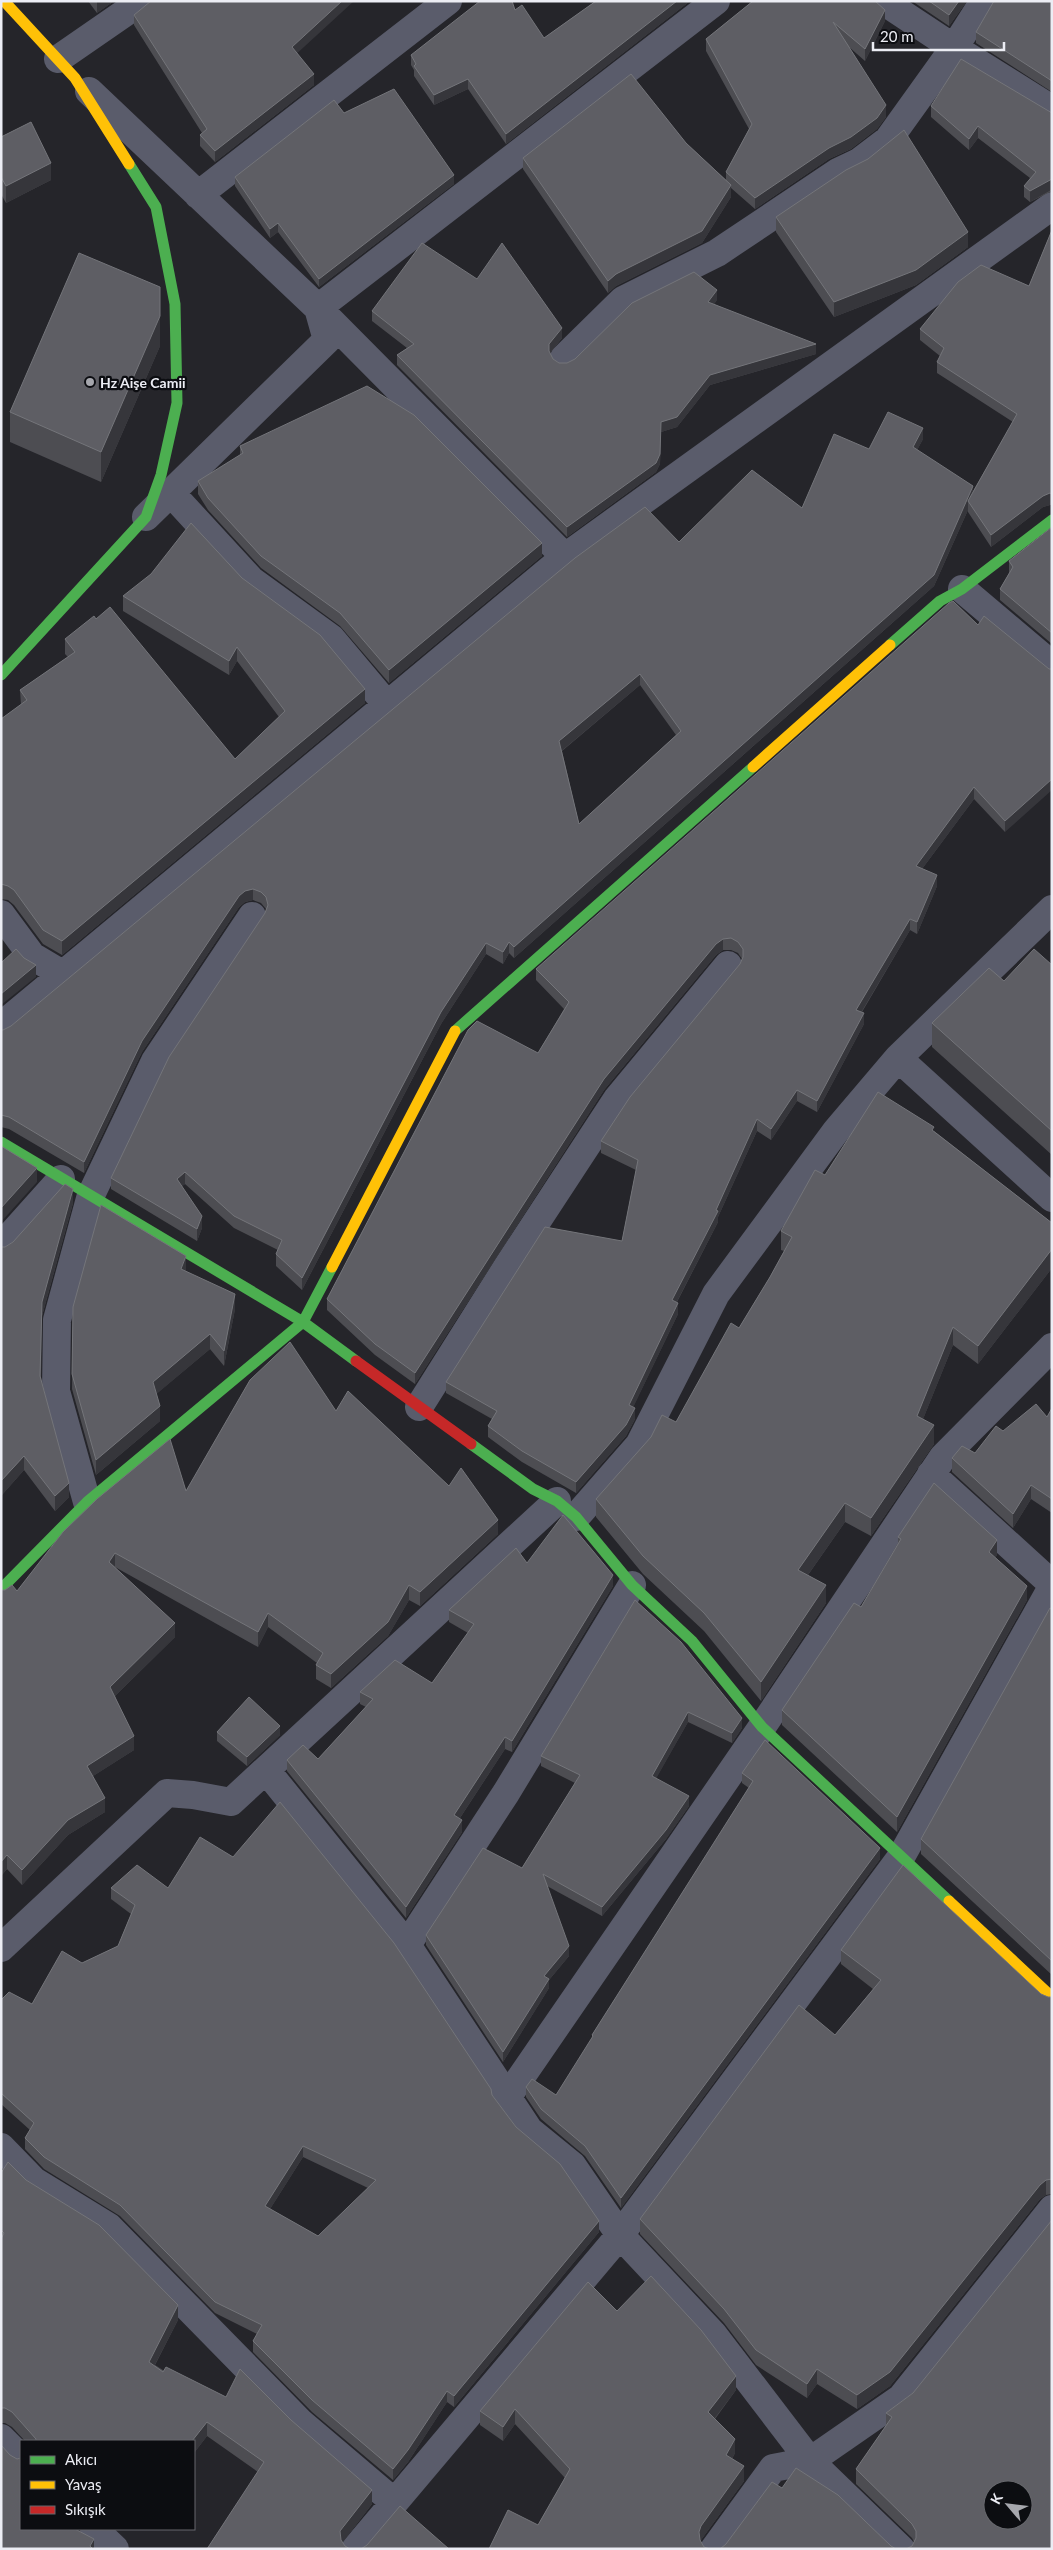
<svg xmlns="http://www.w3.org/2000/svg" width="1053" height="2550" font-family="Lato,sans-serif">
<rect width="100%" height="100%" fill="#25252a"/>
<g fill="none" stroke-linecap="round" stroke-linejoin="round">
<path stroke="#5a5c6b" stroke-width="28" d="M883 1 954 48 1052 109
M58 59 142 1
M89 91 318 308 327 340 146 517
M198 195 448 1
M564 358 623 300 717 253 838 172 859 162 888 140 954 48 984 1
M171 493 251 580 331 638 388 706
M565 557 318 308 716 1
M962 589 1052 665
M1 914 32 956 64 975
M1 1026 565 557 1052 206
M898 1058 1052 909
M1 1246 61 1179
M419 1407 507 1267 617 1099 728 965
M931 1474 1052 1584
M87 1502 56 1391 57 1320 91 1195 155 1061 252 916
M576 1517 639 1445 716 1294 836 1131 898 1058 1052 1198
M266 1770 407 1945 529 2130 572 2165 620 2235 713 2334 810 2461 901 2549
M407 1945 506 1793 632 1585
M1 1948 167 1793 193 1795 231 1802 557 1501
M506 2099 762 1727 943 1457 1052 1347
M1 2147 34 2181 109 2227 301 2423 394 2502
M1 2438 21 2458
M94 2529 115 2549
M355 2549 620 2235 901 1857 1052 1587
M714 2549 773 2468 810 2461 901 2398 1052 2209"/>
<path stroke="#4caf50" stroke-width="11" d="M890 645 940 601 962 589 1052 520
M1 675 146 517 161 475 177 403 175 304 156 207 129 164
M455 1031 753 767
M1 1142 303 1322 356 1361
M471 1444 533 1489 557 1501 576 1517 632 1585 692 1641 762 1727 949 1901
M1 1589 87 1502 303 1322 332 1267"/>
<path stroke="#ffc107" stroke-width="11" d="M4 1 75 78 129 164
M753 767 890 645
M332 1267 455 1031
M949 1901 1052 1997"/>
<path stroke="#c62828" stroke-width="11" d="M356 1361 471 1444"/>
</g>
<path fill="#4d4d52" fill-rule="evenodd" d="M88 1H114L97 13Z
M596 1H690L506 144 468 89 434 105 414 76V70L411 65V55L515 10 544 38Z
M753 1 885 21 865 61 849 47 886 117 877 129 851 149 829 159 755 209 731 188V197L702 243 616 286 608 293 523 169V158L686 143 726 180V172L749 129 706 51V39Z
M912 1H967L949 26Z
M1052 1V92L976 43V32Z
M134 15 297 53 314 85 215 162 200 146V135L202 133 134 25Z
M931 106 1052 113V191L1030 202 1024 197V186L1030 178 978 138 969 150 931 117Z
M344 113 454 184 319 287 278 232 270 238 235 186V177Z
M1 137 51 180 6 203 1 194Z
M776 217 968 247 916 285 834 317 776 232Z
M1052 230V505H1050L1043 507 991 547 968 512V510L934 586 514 958 509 953 503 964 486 954 441 1024 302 1290 276 1266V1254L278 1250 234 1228 185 1184 182 1186 202 1228 197 1241 111 1189V1178L265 913 266 909 261 903 253 900 245 902 239 907 142 1052 84 1173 9 1129 1 1127V1030H3L11 1026 679 542 802 508 869 449 923 439 917 450 973 491 1013 422 937 373V362L940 356 920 340V329L1029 286ZM640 685 676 735 579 824 562 751Z
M717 300 714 304 816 354 710 385 677 427 661 432 660 464 656 472 567 537 397 365V355L407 348 372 321V311L562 338 550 353 553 359 559 363H567Z
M160 346 101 482 10 442V412Z
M240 446 542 556 389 683 340 626 261 568 208 510 198 494V481L240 456Z
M1052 527V644L1000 600V589L1009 573V561Z
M242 578 365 703 62 955 43 944 14 905 8 900 1 899V719L21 705 20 690 68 657 65 654V639L235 759 279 717 237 661 229 675 123 611V596Z
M978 625 1049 669 1005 832 974 799 922 869 937 886 917 934 910 930 862 1012 864 1024 817 1112 797 1101 771 1140 757 1131 718 1217V1222L677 1302 678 1314 633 1407 635 1419 626 1436 576 1493 522 1462 488 1437V1426L492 1419 446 1393V1382L622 1241 636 1170 601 1153V1141L740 964 742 959 738 953 731 950H723L716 955 604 1090 415 1384 375 1355 327 1310V1299L538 1053 564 1009 536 980V969Z
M1052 965V1155L932 1047V1023Z
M934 1131 1052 1223V1268L978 1364 953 1345 923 1419 934 1444 871 1536 845 1522 808 1575 826 1603 761 1701 704 1631 643 1574 596 1517V1499L676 1422 739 1328 770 1277 784 1251 781 1250V1231L825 1175Z
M73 1203 42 1316 41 1377 69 1497 55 1511 24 1470 1 1496V1247H5Z
M186 1271 235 1309 224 1366 210 1349 156 1394 160 1421 96 1475 72 1389 73 1307Z
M1052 1408V1513L1031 1499 1013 1528 952 1472V1458L975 1453 1003 1431 1047 1417Z
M336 1411 498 1534 420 1606 409 1600 388 1636 331 1688 316 1679V1665L317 1663 268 1627 258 1647 115 1567 175 1637 115 1696 134 1750 93 1776 105 1812 68 1835 22 1885 7 1869 1 1876V1590L17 1591 186 1491Z
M898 1537 997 1555 995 1557 1027 1600 897 1832 782 1725V1710L861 1607 898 1543Z
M527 1563 613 1586 512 1752 505 1749 460 1818 462 1832 406 1918 287 1771V1760L318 1759 366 1707 360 1704V1692L432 1683 468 1633 449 1622V1610Z
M635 1600 742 1728 732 1743 688 1722 656 1778 689 1806 666 1839 602 1916 547 1886 569 1956 549 1980V1988L503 2062 426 1945V1935L522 1868 575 1783 541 1766V1756Z
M1052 1609V1975L921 1854V1839Z
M217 1732 280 1735 247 1766 217 1741Z
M742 1773 880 1859 621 2208 585 2156 541 2119 526 2097V2087L556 2095 592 2039V2035L749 1788 742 1783Z
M111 1888H168L492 2095 516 2127 599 2232 454 2407 447 2402 408 2462 393 2480 312 2412 253 2352V2341L257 2334 215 2313 120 2216 44 2169 25 2149V2138L30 2130 1 2104V2000L32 2004 82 1963 118 1946 131 1914 111 1899ZM303 2157 368 2188 318 2236 270 2209Z
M841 1950 1041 1994 1048 1997H1052V2194L1046 2195 1040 2199 890 2386 857 2409 817 2384 807 2398 756 2365 724 2323 640 2234V2219L835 2035 873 1989 841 1964Z
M1 2173 26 2180 178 2320 155 2365 372 2504 342 2543 345 2546 207 2549 258 2472 207 2436 194 2453V2441H25L12 2427 5 2423H1Z
M617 2311 736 2390 715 2419 735 2453 732 2459 744 2481 701 2540V2542L704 2547 538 2525 565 2478 515 2424 503 2441 480 2425V2411Z
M913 2393 1052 2549 912 2546 914 2542 912 2538 856 2484V2469L886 2426V2413Z"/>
<path fill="#36363b" d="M99 1H114L97 13V2Z
M342 1H354L292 58V47Z
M677 1H690L506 144V134Z
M959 1H967L949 26V15Z
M885 10V21L865 61V49Z
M314 74V85L215 162V151Z
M468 79V89L434 105V95Z
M886 105V117L877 129 851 149 829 159 755 209V198Z
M978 126V138L969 150V139Z
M51 163V180L6 203V186Z
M454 175V184L319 287V279Z
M1051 179V190L1030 202V191Z
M731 185V197L702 243 616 286 608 293V281Z
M278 223V232L270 238V229Z
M968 232V247L916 285 834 317V302Z
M717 290V300L708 312V302Z
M160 316V346L101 482V452Z
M562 328V338L549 354V344Z
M816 344V354L710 385 677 427 661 432 660 464 656 472 567 537V527L661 422 710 375Z
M923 428V439L913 458V447Z
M973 486V497L968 501V510L934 586 514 958V947Z
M1050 493V505L1043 507 991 547V535L1043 496Z
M542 543V556L389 683V670Z
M237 647V661L229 675V661Z
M640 674V685L559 753V741Z
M365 689V703L62 955V941Z
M1052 779V790L1005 832V821Z
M974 787V799L916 877V866Z
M937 875V886L917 934V922Z
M253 889V900L245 902 239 907 142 1052 84 1173V1162L142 1041 239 896 245 891Z
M910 919V930L856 1021V1010Z
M723 939V950L716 955 604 1090 415 1384V1373L604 1079 716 944Z
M509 942V953L503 964V952Z
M486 943V954L441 1024 302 1290V1278L441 1012Z
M36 965V977L1 1005V994Z
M864 1013V1024L817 1112V1101Z
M797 1090V1101L771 1140V1129Z
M757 1119V1131L718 1217V1222L672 1311V1300L716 1210Z
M37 1168V1182L1 1222V1208Z
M185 1172V1184L177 1191V1179Z
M73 1189V1203L42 1316V1302Z
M202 1216V1228L197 1241V1229Z
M1052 1249V1268L978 1364V1346Z
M186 1256V1271L181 1283V1269Z
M235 1294V1309L224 1366V1351Z
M678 1303V1314L629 1416V1405Z
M953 1327V1345L917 1434V1416Z
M210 1334V1349L153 1397V1382Z
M160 1406V1421L96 1475V1460Z
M635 1408V1419L626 1436 576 1493V1482Z
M934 1425V1444L871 1536V1518Z
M24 1456V1470L1 1496V1481Z
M69 1483V1497L55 1511V1496Z
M1031 1485V1499L1013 1528V1514Z
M845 1503V1522L798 1589V1570Z
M498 1520V1534L420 1606V1592Z
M997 1540V1555L989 1567V1552Z
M115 1553V1567L109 1562Z
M613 1575V1586L512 1752V1741Z
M409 1585V1600L388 1636 331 1688V1674Z
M826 1585V1603L761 1701V1682Z
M1027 1586V1600L897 1832V1817Z
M268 1613V1627L258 1647V1632Z
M175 1623V1637L110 1701V1687Z
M688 1712V1722L652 1786V1776Z
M742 1718V1728L732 1743V1733Z
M280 1726V1735L247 1766V1757Z
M134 1736V1750L87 1780V1766Z
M505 1737V1749L454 1827V1815Z
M689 1796V1806L666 1839 602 1916V1907Z
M105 1798V1812L68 1835 22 1885V1870L68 1820Z
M462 1820V1832L406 1918V1907Z
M880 1848V1859L621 2208V2198Z
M7 1855V1869L1 1876V1862Z
M569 1946V1956L549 1980V1988L503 2062V2052L544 1976Z
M303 2146V2157L265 2217V2206Z
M1046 2180V2195L1040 2199 890 2386 857 2409V2395L1040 2185Z
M599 2221V2232L454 2407V2396Z
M178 2305V2320L149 2376V2362Z
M817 2369V2384L807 2398V2384Z
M736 2376V2390L708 2427V2412Z
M447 2391V2402L408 2462 393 2480V2469Z
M515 2409V2424L503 2441V2427Z
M207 2422V2436L194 2453V2441H192Z
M735 2439V2453L726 2470V2455Z
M744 2466V2481L701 2540 699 2547V2532L701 2526Z
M372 2490V2504L340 2546V2531Z
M94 2539V2549L90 2546Z"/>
<path fill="#5e5e64" stroke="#74757a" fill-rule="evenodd" d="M151 1H342L292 47 314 74 215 151 200 135 207 129 134 15Z
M480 1H512L515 10 522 5 544 38 596 1H677L506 134 468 79 434 95 414 66 416 64 411 55Z
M753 1H875L885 10 865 49 833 22 886 105 877 118 851 137 829 148 755 198 726 172 752 124 706 39Z
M929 1H959L949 15Z
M994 1H1052V81L976 32Z
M961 59 1052 113V179L1030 191 1024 186 1036 172 978 126 969 139 931 106Z
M631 74 686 143 731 185 702 231 616 274 608 281 523 158Z
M394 89 454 175 319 279 278 223 270 229 235 177 334 100 344 113Z
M31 122 51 163 6 186 1 177V137Z
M904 130 968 232 916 270 834 302 776 217 846 170 868 159Z
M1052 230V494L1050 493 1043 496 991 535 968 501 1017 414 937 362 944 348 920 329 958 282 981 265 1029 286Z
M422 243 477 279 502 243 562 328 549 344V351L553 359 559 363H567L575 359 632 303 694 272 717 290 708 302 816 344 710 375 677 417 661 422 660 454 656 463 567 527 397 355 414 344 372 311Z
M79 253 160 287V316L101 452 10 412Z
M367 386 414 415 542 543 389 670 340 613 261 556 208 498 198 481 243 453 240 446Z
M888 412 923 428 913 447 973 486 934 575 514 947 509 942 503 952 486 943 441 1012 302 1278 276 1254 282 1240 234 1216 185 1172 177 1179 202 1216 197 1229 111 1178 169 1057 265 913 268 905 266 897 261 892 253 889 245 891 239 896 142 1041 84 1162 9 1117 1 1115V1030H3L11 1026 575 558 645 507 679 542 752 470 802 508 834 434 869 449ZM640 674 681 731 579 824 559 741Z
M191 523 242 578 320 635 365 689 62 941 43 930 14 890 8 886 1 884V719L27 700 20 690 75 652 65 639 94 616 96 619 110 607 235 759 285 711 237 647 229 661 123 596 151 574Z
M1052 527V633L1000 589 1013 567 1009 561Z
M953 601 978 625 984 616 1049 669H1052V779L1005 821 974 787 916 866 937 875 917 922 910 919 856 1010 864 1013 817 1101 797 1090 771 1129 757 1119 716 1210 718 1211 672 1300 678 1303 629 1405 635 1408 626 1425 576 1482 522 1451 488 1426 497 1411 446 1382 545 1227 622 1241 638 1160 601 1141 630 1097 740 964 743 957V949L738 942 731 938 723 939 716 944 604 1079 415 1373 375 1344 327 1299 468 1030 477 1021 538 1053 569 1002 536 969 949 603Z
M16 949 24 958 36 965 1 994V963Z
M1034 949 1052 965V1131L932 1023 989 968 1004 981Z
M878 1092 934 1127 932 1130 1052 1223V1249L978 1346 953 1327 917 1416 934 1425 871 1518 845 1503 798 1570 826 1585 761 1682 704 1613 643 1556 596 1499 651 1437 662 1415 676 1422 731 1323 739 1328 770 1277 792 1237 781 1231 815 1170 825 1175Z
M1 1146 37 1168 1 1208Z
M65 1184 73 1189 42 1302 40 1376 69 1483 55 1496 24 1456 1 1481V1247H5L13 1242Z
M101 1205 186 1256 181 1269 235 1294 224 1351 210 1334 153 1382 160 1406 96 1460 72 1374 73 1307Z
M290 1342 336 1411 348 1391 449 1486 461 1468 498 1520 420 1592 409 1585 388 1622 331 1674 316 1665 323 1653 268 1613 258 1632 115 1553 109 1562 175 1623 110 1687 134 1736 87 1766 105 1798 68 1820 22 1870 7 1855 1 1862V1590H5L12 1585 17 1591 63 1532 97 1499 170 1439 186 1491 250 1380Z
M1036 1404 1047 1417 1052 1408V1499L1031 1485 1013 1514 952 1458 962 1446 975 1453 996 1426 1003 1431Z
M934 1483 997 1540 989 1552 1027 1586 897 1817 782 1710 854 1603 861 1607 901 1539 898 1537Z
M563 1515 613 1575 512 1741 505 1737 454 1815 462 1820 406 1907 287 1760 303 1745 318 1759 373 1699 360 1692 395 1660 432 1683 474 1624 449 1610 516 1548 527 1563Z
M635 1600 681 1642 742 1718 732 1733 688 1712 652 1776 689 1796 666 1830 602 1907 543 1874 569 1946 544 1976 549 1979 503 2052 426 1935 483 1848 522 1868 580 1775 541 1756Z
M1050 1608 1052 1609V1961L921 1839Z
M249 1697 280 1726 247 1757 217 1732Z
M765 1740 880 1848 621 2198 585 2146 541 2109 526 2087 532 2079 556 2095 593 2036 592 2035 753 1781 742 1773Z
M280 1802 394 1943 491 2089 492 2095 516 2127 560 2164 599 2221 454 2396 447 2391 408 2450 393 2469 312 2400 253 2341 262 2325 215 2302 120 2205 44 2157 25 2138 34 2123 1 2093V2000L9 1992 32 2004 62 1951 82 1963 118 1946 135 1905 111 1888 137 1865 168 1888 200 1837 233 1857ZM303 2146 376 2180 318 2236 265 2206Z
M903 1865 1041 1994 1048 1997H1052V2179L1046 2180 1040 2185 890 2372 857 2395 817 2369 807 2384 756 2350 724 2309 640 2219 799 2005 835 2035 881 1980 841 1950Z
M8 2162 26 2180 99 2225 178 2305 149 2362 163 2372 166 2367 226 2397 240 2369 291 2420 372 2490 340 2531 341 2540 345 2546 350 2549H207L264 2462 207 2422 192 2441H36V2439L12 2412 5 2408H1V2239L4 2233 1 2230V2173Z
M1052 2220V2549H906L912 2546 916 2538V2531L912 2524 856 2469 892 2417 886 2413 913 2393ZM993 2490H1023V2520H993Z
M651 2276 701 2330 736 2376 708 2412 735 2439 726 2455 744 2466 701 2526 699 2532 700 2540 704 2547 710 2549H489L508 2510 538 2525 570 2469 515 2409 503 2427 480 2411 588 2282 617 2311Z
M1 2445 10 2455 17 2459 21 2458V2529H75L94 2539 90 2546 93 2549H1Z
M796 2468 838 2495 891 2546 896 2549H720L726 2544 772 2482 782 2488Z
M400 2506 449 2549H361L367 2545Z"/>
<circle fill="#a6a7ad" stroke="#0c0d11" stroke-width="2" cx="90" cy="382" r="5"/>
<g text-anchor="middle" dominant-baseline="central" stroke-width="4.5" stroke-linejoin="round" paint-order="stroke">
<g font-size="14" font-weight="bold" fill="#ecedf4" stroke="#0c0d11" text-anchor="start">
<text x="100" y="382">Hz Aişe Camii</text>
</g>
</g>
<rect width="1053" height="2550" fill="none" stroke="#ecedf4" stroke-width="5"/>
<rect x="20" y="2440" width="175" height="90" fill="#0c0d11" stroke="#66676c"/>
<rect x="30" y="2456" width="25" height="8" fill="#4caf50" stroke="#66676c"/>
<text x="65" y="2465" font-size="15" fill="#ecedf4">Akıcı</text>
<rect x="30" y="2481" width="25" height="8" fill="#ffc107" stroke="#66676c"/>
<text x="65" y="2490" font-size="15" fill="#ecedf4">Yavaş</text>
<rect x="30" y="2506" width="25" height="8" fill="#c62828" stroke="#66676c"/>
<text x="65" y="2515" font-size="15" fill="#ecedf4">Sıkışık</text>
<g transform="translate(1008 2505) rotate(298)"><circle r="24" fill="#0c0d11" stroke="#66676c"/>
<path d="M0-4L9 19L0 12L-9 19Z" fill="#a6a7ad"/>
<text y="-8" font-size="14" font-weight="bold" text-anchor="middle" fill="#ecedf4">K</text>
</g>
<path d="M873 42v8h131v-8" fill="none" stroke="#ecedf4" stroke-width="2.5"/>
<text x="880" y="42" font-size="15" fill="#ecedf4" stroke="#0c0d11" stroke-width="4" paint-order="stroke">20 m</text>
</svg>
